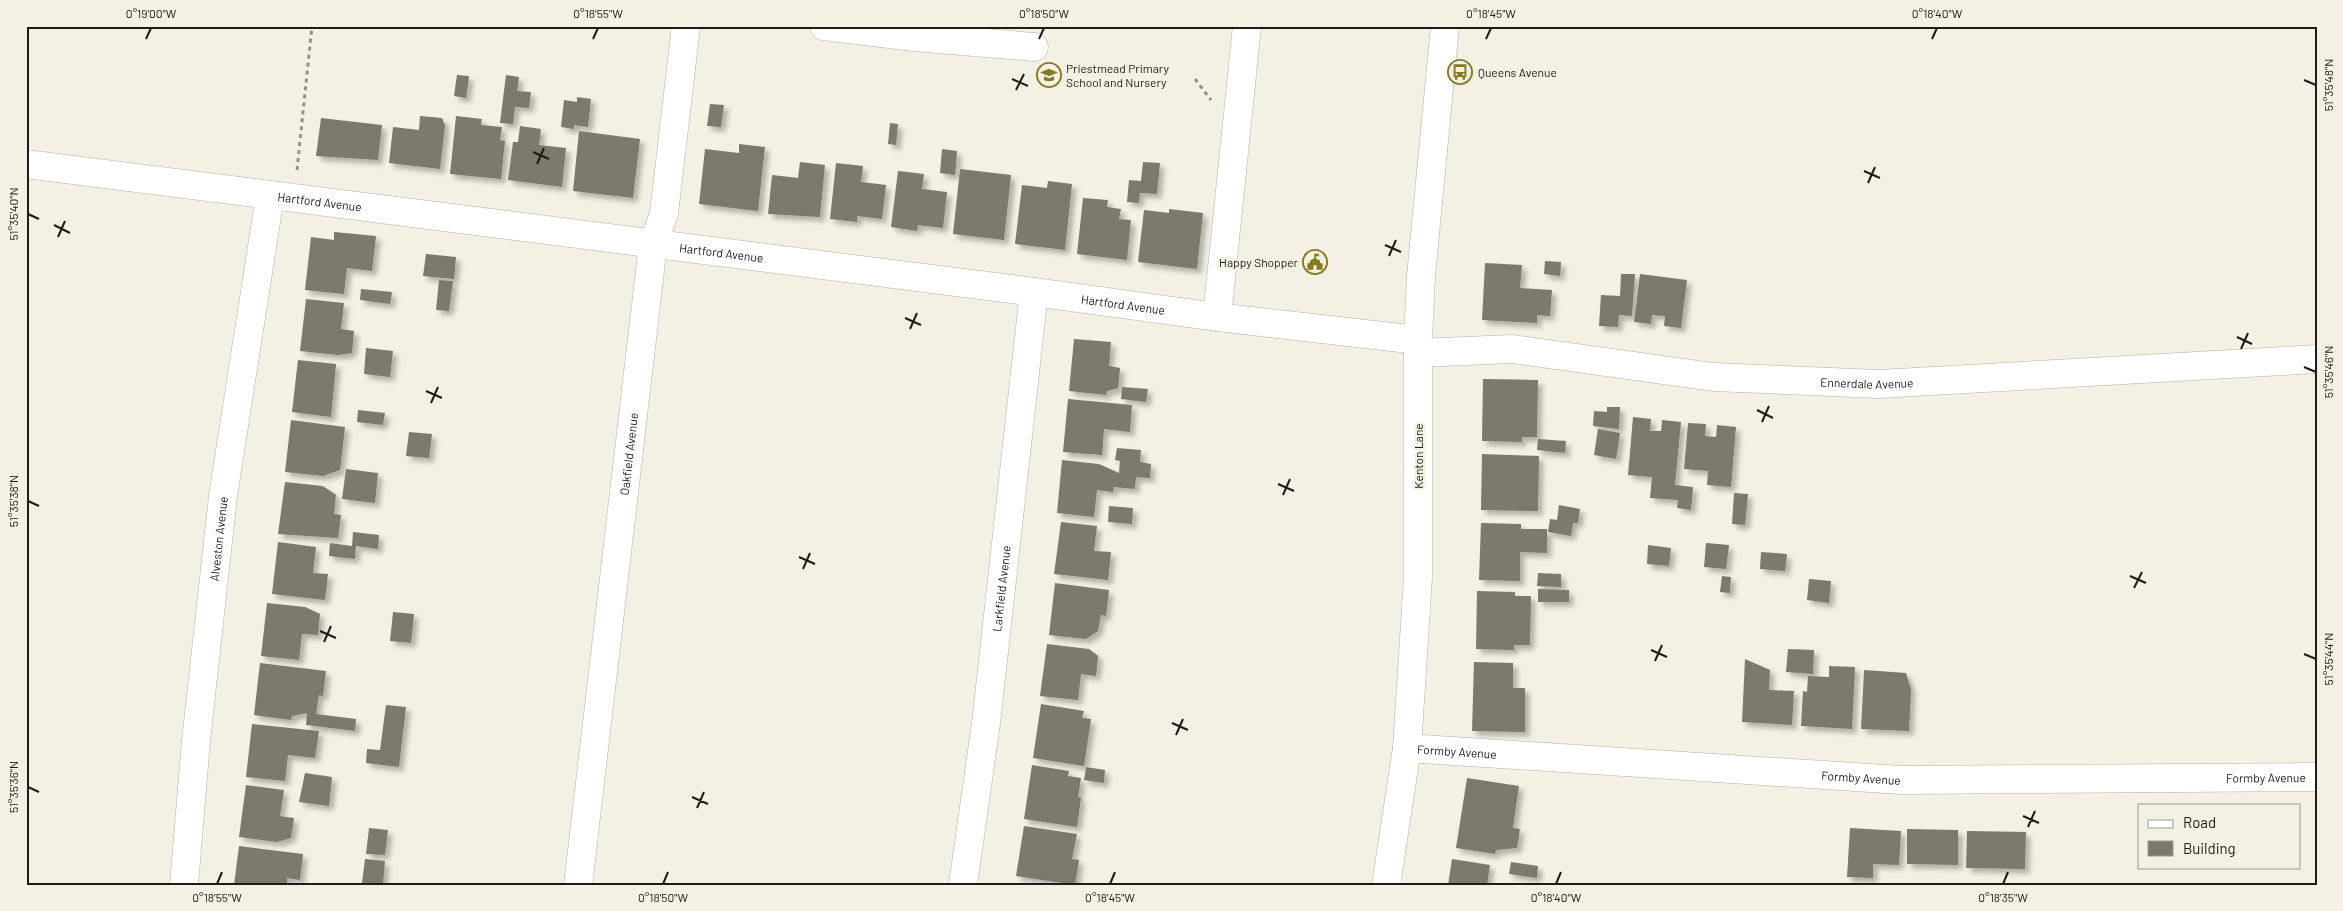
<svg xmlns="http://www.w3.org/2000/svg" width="2343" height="911" font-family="Barlow,sans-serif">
<defs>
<filter id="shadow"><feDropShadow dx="4.5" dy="4.5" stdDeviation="2.5" flood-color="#0004"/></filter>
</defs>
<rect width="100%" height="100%" fill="#f3f1e4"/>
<path fill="#7b796d" filter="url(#shadow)" d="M457 75 469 76 466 98 454 96Z
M506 75 519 77 517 91 531 92 529 108 515 107 513 124 500 123Z
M577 97 591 99 588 127 574 125V129L561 127 564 100 577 102Z
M710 104 724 105 721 127 707 126Z
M420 116 442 118 445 126 440 169 389 163 393 127 419 130Z
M456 116 482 119 481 125 502 127 500 140 505 141 501 179 450 174Z
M321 118 382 125 378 160 316 156Z
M890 123 898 124 896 145 888 144Z
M520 126 541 129 539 145 566 148 562 187 508 180 513 142H518Z
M579 131 640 139 633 198 573 191Z
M739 144 765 147 758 211 699 204 705 149 739 153Z
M942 149 957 151 955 175 940 173Z
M800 162 825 165 820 217 768 214 772 175 798 178Z
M1143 162 1160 163 1157 194 1140 193 1139 203 1127 202 1129 180 1141 181Z
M836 163 863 166 861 182 886 185 882 219 857 216V222L830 219Z
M960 169 1011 175 1004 240 953 234Z
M898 171 924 174 922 189 947 192 943 228 918 225 917 231 891 227Z
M1048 181 1072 184 1065 250 1015 244 1022 185 1047 188Z
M1083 198 1108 200 1107 207 1121 209 1119 219 1131 220 1127 260 1077 254Z
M1169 209 1203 213 1197 269 1138 262 1144 210 1169 213Z
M334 232 376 236 372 271 347 268 344 294 305 290 311 237 334 240Z
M426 254 456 257 454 279 423 276Z
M1545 261 1561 262 1560 276 1544 274Z
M1485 263 1522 265 1520 288 1552 290 1550 316 1537 315V323L1482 320Z
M1621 274H1635L1632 316 1619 315 1618 327 1599 326 1601 295 1620 296Z
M1640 274 1687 280 1681 328 1664 326 1665 316 1652 315 1651 324 1634 322Z
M439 280 453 281 449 311 436 310Z
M361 289 392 292 390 304 360 300Z
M306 299 344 303 341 329 354 331 352 353 338 355 300 351Z
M1074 339 1111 342 1109 366 1120 368 1118 388 1107 391 1106 395 1069 391Z
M366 348 393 351 390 377 364 374Z
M298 360 336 364 331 417 292 412Z
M1483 379 1538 380 1537 437H1522V442L1482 441Z
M1122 387 1148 389 1146 402 1121 399Z
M1068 399 1132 405 1130 432 1104 429 1102 455 1063 452Z
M1607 407H1620L1619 429 1593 426 1594 411 1607 412Z
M358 410 385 413 383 425 357 422Z
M1633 417 1651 419 1650 431H1661L1662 420 1681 422 1675 485 1693 487 1691 510 1677 508 1678 500 1650 498 1652 477 1628 475Z
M291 420 345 427 340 470 323 476 285 472Z
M1688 423 1706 424 1705 436 1716 437 1717 425 1736 427 1731 487 1707 485 1708 471 1684 469Z
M1598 429 1620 433 1616 459 1594 455Z
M409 432 432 434 429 458 406 456Z
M1538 439 1566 441 1565 453 1537 450Z
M1117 448 1141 450 1140 462 1151 464 1150 478 1136 477 1135 489 1114 487 1113 492 1097 490 1094 517 1057 513 1062 460 1099 464 1119 473 1120 461 1115 460Z
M1482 454 1539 456 1538 511 1481 510Z
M346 469 378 473 375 503 342 499Z
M285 482 323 486 336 495 334 514 341 515 338 538 278 534Z
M1734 493 1748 494 1745 525 1732 524Z
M1559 505 1580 509 1578 523H1573L1571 536 1548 532 1550 519 1557 520Z
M1109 506 1133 508 1132 524 1108 522Z
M1061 522 1097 526 1094 551 1111 552 1108 580 1054 574Z
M1481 523 1521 524V529H1547V553L1520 552V581L1479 580Z
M353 532 379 535 378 549 356 546 355 559 329 556 330 543 352 546Z
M278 542 316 547 313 573 328 574 325 600 272 594Z
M1706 543 1729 545 1726 569 1704 567Z
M1648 545 1671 548 1669 566 1647 564Z
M1761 552 1787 554 1785 571 1760 569Z
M1538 573 1561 574V587L1537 586Z
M1722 576 1731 577 1730 593 1720 592Z
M1809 579 1831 581 1829 603 1807 600Z
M1055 583 1109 590 1106 616 1101 615 1098 631 1086 639 1049 635Z
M1538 589 1569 590V602H1538Z
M1477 591 1515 592V596H1531L1530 645H1514V650L1476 649Z
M267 603 305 607 320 614 318 635 302 634 299 660 261 656Z
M393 612 414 614 411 643 390 641Z
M1047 644 1089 649 1098 656 1096 676 1081 674 1078 700 1040 696Z
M1788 649 1814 650 1813 674 1786 672Z
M1745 659 1770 670 1769 690 1794 691 1792 725 1742 722Z
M1474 662 1513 663V688H1525V732L1472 731Z
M260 663 326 671 323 696 319 695 316 714 356 719 355 731 306 725 307 713 292 716 291 720 254 715Z
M1829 666 1855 667 1852 729 1801 726 1803 691 1807 692 1808 676 1829 677Z
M1864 670 1906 673 1911 689 1909 731 1861 729Z
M1041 704 1084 711 1082 718 1091 719 1084 766 1033 758Z
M386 705 406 707 399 767 366 763 367 749 380 750Z
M252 724 319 731 315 758 288 755 285 781 246 777Z
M1032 765 1069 771 1068 776 1081 778 1078 797 1081 798 1077 827 1024 819Z
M1086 767 1105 770 1104 783 1084 780Z
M305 773 332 777 329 806 299 802Z
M1467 778 1519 786 1513 828 1520 829 1517 848 1496 850 1495 854 1456 848Z
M246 785 284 790 280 816 294 818 291 838 277 842 239 837Z
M1024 826 1077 834 1072 859 1079 860 1075 885 1016 876Z
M369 828 388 830 385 855 366 854Z
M1850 828 1901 831 1899 865 1873 864V878L1847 877Z
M1907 829 1958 830V865L1907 864Z
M1967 831 2026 832 2025 869 1966 868Z
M239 846 303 854 300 880 287 878V885H234Z
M365 859 385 861 383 885 362 883Z
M1452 859 1490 865 1487 885H1448Z
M1511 862 1538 866 1537 878 1509 874Z"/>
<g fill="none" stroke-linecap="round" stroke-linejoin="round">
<defs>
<g id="minor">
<path d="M824 26 914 37 1034 47"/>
<path id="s1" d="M26 164 1034 292 1217 317 1418 340"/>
<path d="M1217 317 1247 26"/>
<path id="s2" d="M1418 353 1512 349 1713 377 1879 384 2317 359"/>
<path id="s3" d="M1407 748 1901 780 2317 777"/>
<path id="s4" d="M184 885 196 741 223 496 270 196"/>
<path id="s5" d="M578 885 653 245 664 213 686 26"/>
<path id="s6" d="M963 885 986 723 1034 292"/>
<path d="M1386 885 1407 748 1418 577V340L1421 276 1445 26"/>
</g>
</defs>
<use href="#minor" stroke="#b3b2a5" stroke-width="29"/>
<path stroke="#939289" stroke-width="3" stroke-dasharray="4 4" stroke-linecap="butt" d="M1195 79 1211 100
M297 170 312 26"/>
<use href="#minor" stroke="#fff" stroke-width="28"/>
</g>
<path fill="none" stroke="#1c1c17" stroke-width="2" d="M146 39 151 28M593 39 598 28M1039 39 1044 28M1486 39 1491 28M1932 39 1937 28M1012 79 1028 86M2304 80 2316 85M1016 90 1024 74M533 152 549 159M537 164 544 148M1864 171 1880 178M1868 183 1875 167M28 214 39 219M54 225 70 233M58 237 65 221M1385 245 1401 252M1389 256 1396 240M905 318 921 325M910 329 917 313M2237 337 2252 344M2241 349 2248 333M2304 367 2316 372M426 391 442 398M431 403 438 387M1757 410 1773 418M1762 422 1769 406M1278 484 1294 491M1283 495 1290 479M28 501 39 506M799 557 815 564M803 569 810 553M2130 576 2146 583M2134 588 2142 572M320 631 336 638M324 642 331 626M1651 650 1667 657M2304 654 2316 659M1655 661 1662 645M1172 723 1188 730M1176 735 1183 719M28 787 39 792M692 797 708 804M697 808 704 792M2023 816 2039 823M2028 827 2035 811M217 884 222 872M663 884 668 872M1110 884 1115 872M1556 884 1561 872M2003 884 2008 872"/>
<defs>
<symbol id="bus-ring" viewBox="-11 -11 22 22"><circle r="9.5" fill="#f3f1e4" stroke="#877a20" stroke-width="1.5"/><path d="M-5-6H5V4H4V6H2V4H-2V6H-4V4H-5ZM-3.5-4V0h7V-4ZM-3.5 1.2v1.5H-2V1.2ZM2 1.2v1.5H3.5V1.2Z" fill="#877a20"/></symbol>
<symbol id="school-ring" viewBox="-11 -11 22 22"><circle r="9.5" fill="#f3f1e4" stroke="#877a20" stroke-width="1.5"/><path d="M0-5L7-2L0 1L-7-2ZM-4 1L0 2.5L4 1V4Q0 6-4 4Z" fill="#877a20"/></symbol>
<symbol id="civic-ring" viewBox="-11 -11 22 22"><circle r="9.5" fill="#f3f1e4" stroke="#877a20" stroke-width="1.5"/><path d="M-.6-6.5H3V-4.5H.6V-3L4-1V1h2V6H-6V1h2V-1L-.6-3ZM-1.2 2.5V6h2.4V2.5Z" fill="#877a20"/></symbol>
</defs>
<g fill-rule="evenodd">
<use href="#bus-ring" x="1446" y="58" width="28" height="28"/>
<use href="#school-ring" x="1035" y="61" width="28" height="28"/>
<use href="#civic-ring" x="1301" y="248" width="28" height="28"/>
</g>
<g text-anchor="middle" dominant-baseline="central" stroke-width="4.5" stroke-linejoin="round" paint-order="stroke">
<g font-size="12" fill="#1c1c17" stroke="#f3f1e4" text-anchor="start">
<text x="1066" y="68">Priestmead Primary<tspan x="1066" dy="14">School and Nursery</tspan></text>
<text x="1478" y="72">Queens Avenue</text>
<text x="1298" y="262" text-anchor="end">Happy Shopper</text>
</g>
<g font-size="12" fill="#1c1c17" stroke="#f3f1e4">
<text stroke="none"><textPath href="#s1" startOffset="296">Hartford Avenue</textPath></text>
<text stroke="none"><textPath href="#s1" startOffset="701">Hartford Avenue</textPath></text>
<text stroke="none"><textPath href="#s1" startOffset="1106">Hartford Avenue</textPath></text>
<text stroke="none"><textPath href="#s2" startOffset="451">Ennerdale Avenue</textPath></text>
<text stroke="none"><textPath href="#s5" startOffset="434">Oakfield Avenue</textPath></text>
<text transform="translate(1418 456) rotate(-90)">Kenton Lane</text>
<text stroke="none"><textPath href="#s4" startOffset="348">Alveston Avenue</textPath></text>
<text stroke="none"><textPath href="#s6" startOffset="299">Larkfield Avenue</textPath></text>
<text stroke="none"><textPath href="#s3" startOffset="50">Formby Avenue</textPath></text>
<text stroke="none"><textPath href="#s3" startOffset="455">Formby Avenue</textPath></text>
<text stroke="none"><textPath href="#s3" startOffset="860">Formby Avenue</textPath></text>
</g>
</g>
<rect width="2343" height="911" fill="none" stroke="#f3f1e4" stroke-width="55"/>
<rect x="2138" y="804" width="162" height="65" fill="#f3f1e4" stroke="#9d9c92"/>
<rect x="2148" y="820" width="25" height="8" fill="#ffffff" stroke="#9d9c92"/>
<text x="2183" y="828" font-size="15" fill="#1c1c17">Road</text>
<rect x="2148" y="841" width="25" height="15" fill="#7b796d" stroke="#9d9c92"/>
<text x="2183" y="854" font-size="15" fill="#1c1c17">Building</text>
<rect x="28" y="28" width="2288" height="856" fill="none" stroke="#1c1c17" stroke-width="2"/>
<g font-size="12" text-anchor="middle" fill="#1c1c17">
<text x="151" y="18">0°19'00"W</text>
<text x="598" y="18">0°18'55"W</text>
<text x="1044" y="18">0°18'50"W</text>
<text x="1491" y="18">0°18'45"W</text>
<text x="1937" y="18">0°18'40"W</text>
<text transform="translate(2329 85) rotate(-90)" y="4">51°35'48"N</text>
<text transform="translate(14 214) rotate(-90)" y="4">51°35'40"N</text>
<text transform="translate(2329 372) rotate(-90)" y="4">51°35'46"N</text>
<text transform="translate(14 501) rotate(-90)" y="4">51°35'38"N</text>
<text transform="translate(2329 659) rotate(-90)" y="4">51°35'44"N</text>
<text transform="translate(14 787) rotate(-90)" y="4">51°35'36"N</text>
<text x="217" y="902">0°18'55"W</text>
<text x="663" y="902">0°18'50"W</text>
<text x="1110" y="902">0°18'45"W</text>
<text x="1556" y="902">0°18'40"W</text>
<text x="2003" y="902">0°18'35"W</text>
</g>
</svg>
